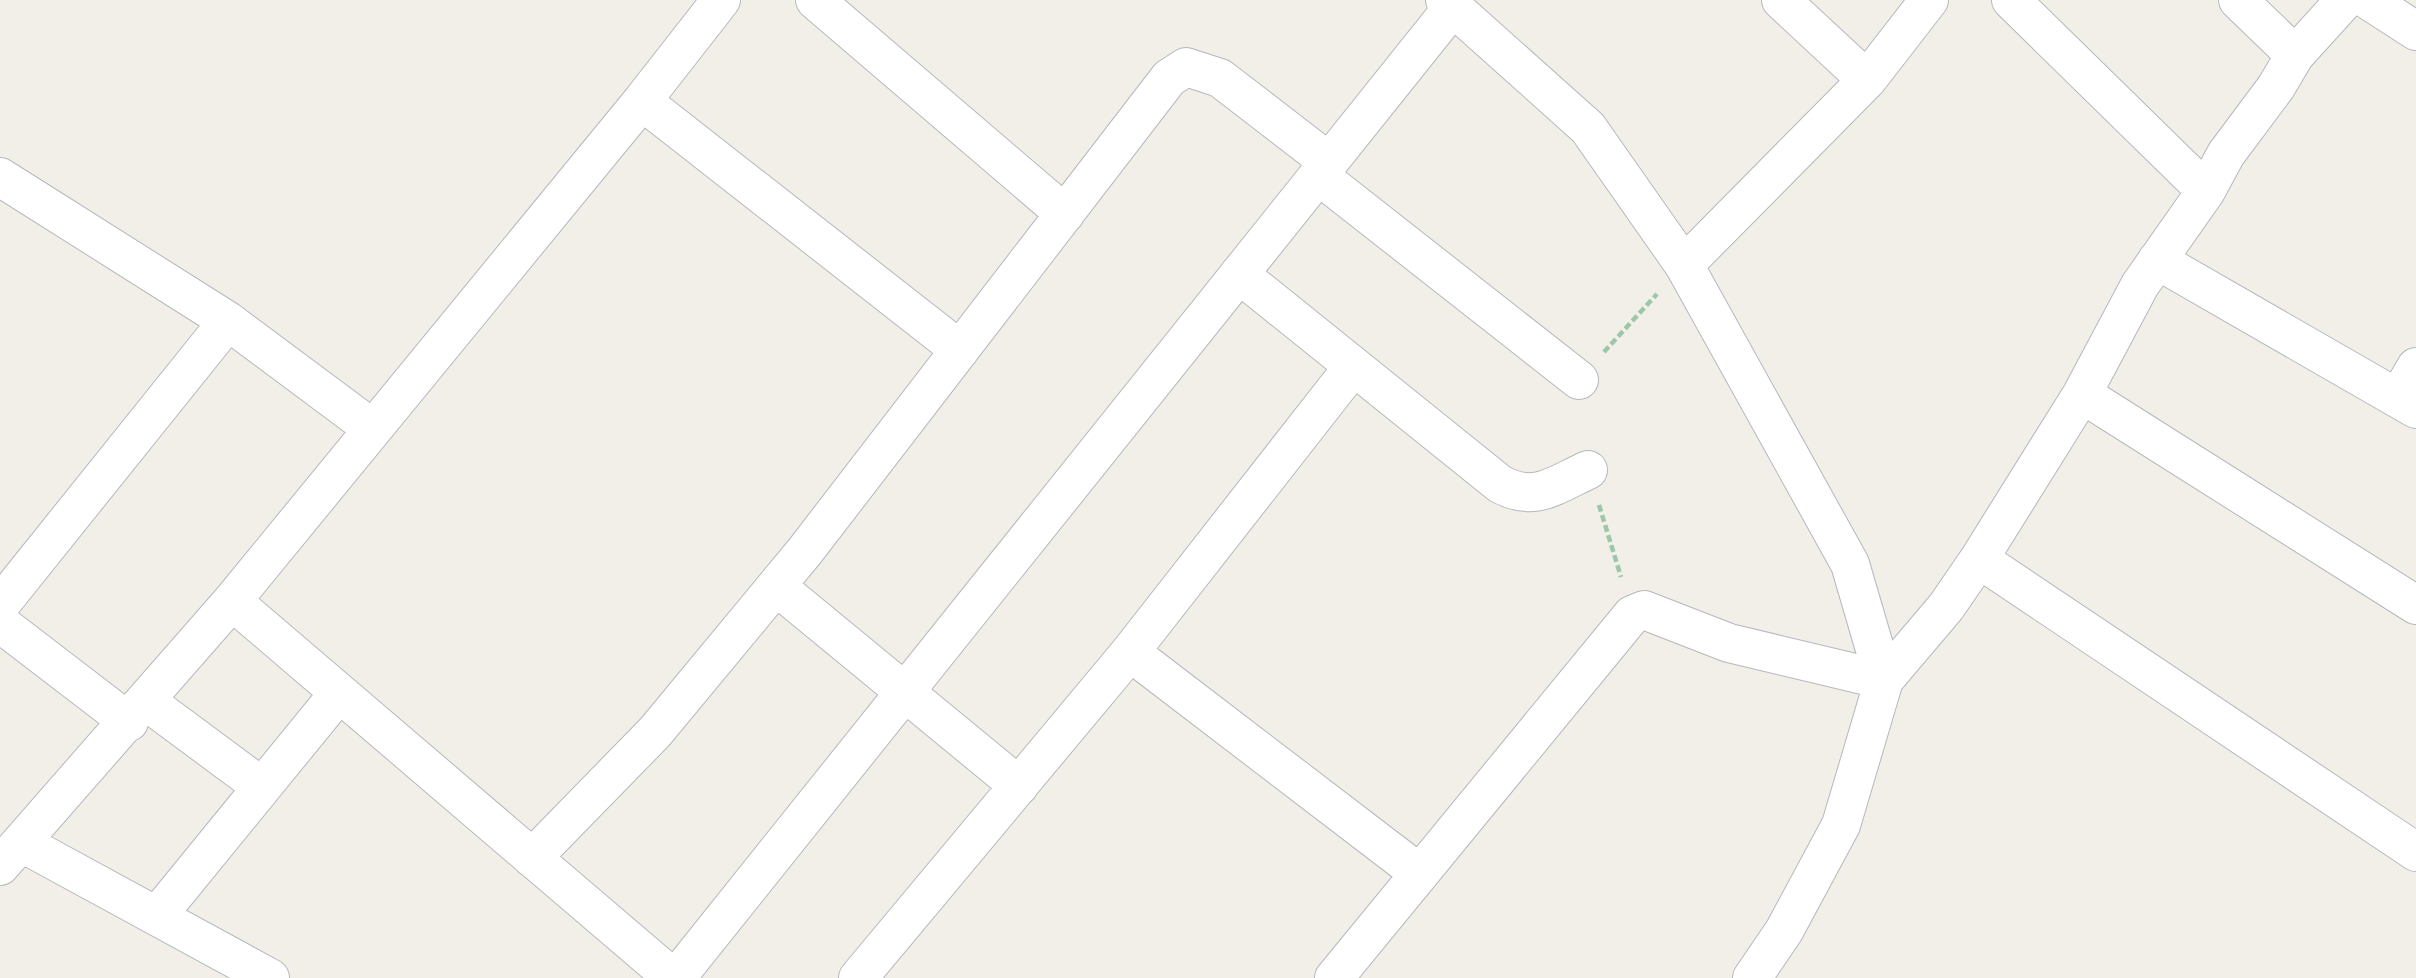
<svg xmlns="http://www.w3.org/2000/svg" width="2416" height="978" font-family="Ubuntu,sans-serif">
<rect width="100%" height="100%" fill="#f1efe8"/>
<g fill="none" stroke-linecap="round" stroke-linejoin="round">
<defs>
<path id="street" d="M815 0 1065 214
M1445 0 1588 128 1684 265 1850 564 1884 680 1841 825 1784 931 1752 978
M1781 0 1867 80
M2011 0 2206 191
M2238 0 2295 55
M2368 0 2416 31
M642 101 960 350
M1318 175 1579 380
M0 177 228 321 373 429
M2157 260 2416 409
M1684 265 1867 80 1929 0
M1239 274 1500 484C1535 503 1555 485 1588 470
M2082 394 2416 605
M2398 398 2416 367
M1979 559 2416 852
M776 586 1019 786
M232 601 673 978
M0 605 228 321
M0 623 129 722
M1130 652 1419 873
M146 701 262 787
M22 843 270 978
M532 858 655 732 805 551 1169 78 1186 67 1220 78 1329 162
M0 866 232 601 642 101 721 0
M157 916 339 693
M676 978 1453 7
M858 978 1130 652 1353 367
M1334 978 1632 615 1644 610 1729 643 1884 680 1946 607 1979 559 2082 394 2140 285 2206 191 2226 154 2276 87 2295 55 2345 0"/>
</defs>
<use href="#street" stroke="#b5b8bc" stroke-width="40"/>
<path stroke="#9cc7a9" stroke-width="4.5" stroke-dasharray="7 3.5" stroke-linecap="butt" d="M1604 352 1657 294
M1599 505 1621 577"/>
<use href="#street" stroke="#fff" stroke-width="38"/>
</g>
</svg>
